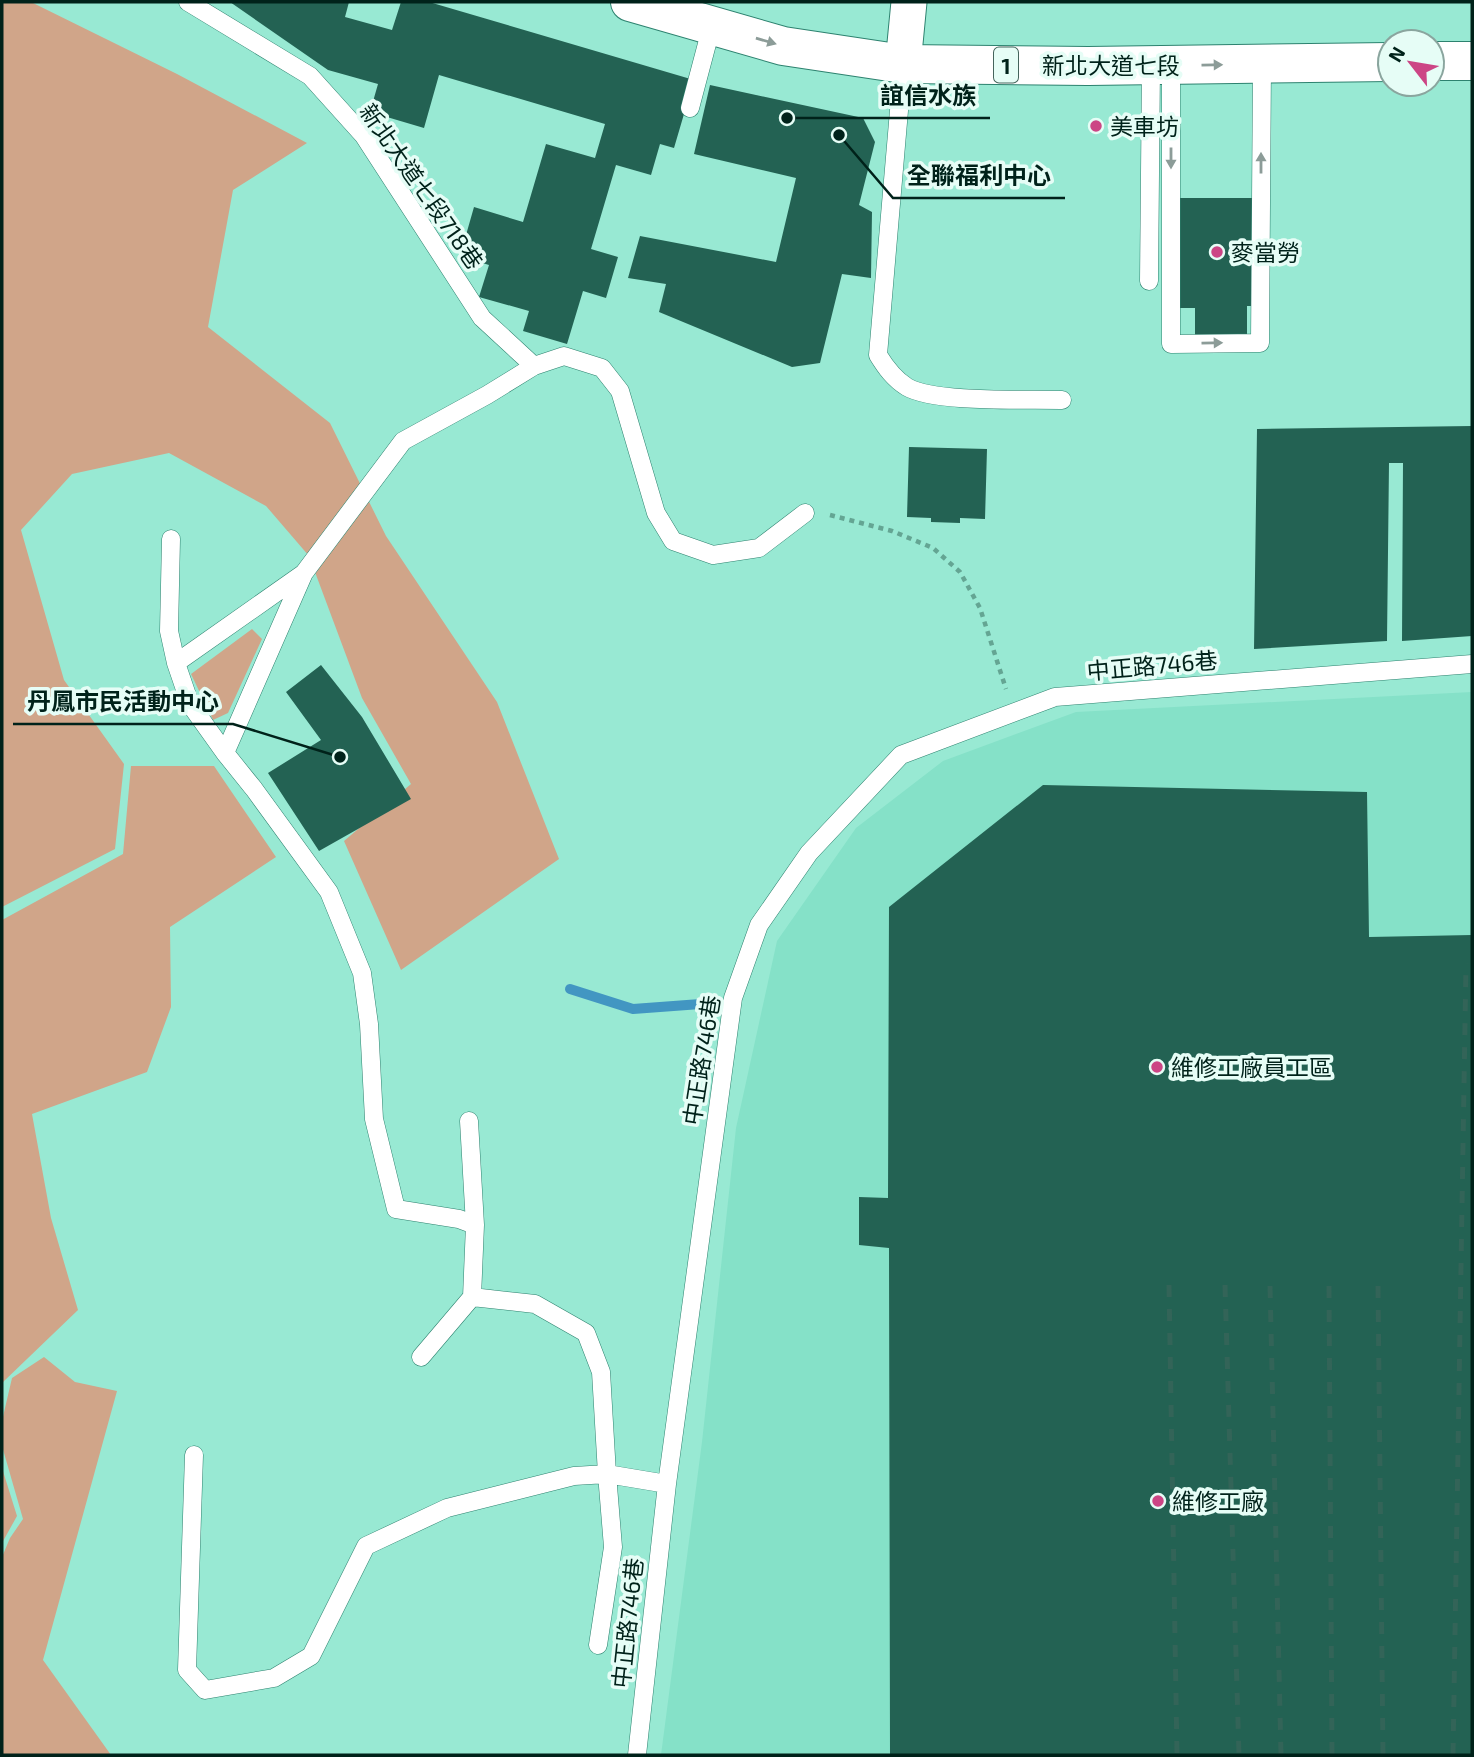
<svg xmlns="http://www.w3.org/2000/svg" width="1474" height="1757" font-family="'Exo 2','Noto Sans TC',sans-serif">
<rect width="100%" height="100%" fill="#98e9d3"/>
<path fill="#85e1c8" d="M1472 692V1755H661L702 1442 736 1128 777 941 856 828 943 761 1076 712Z"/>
<path fill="#d0a589" d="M2 2H31L177 74 307 143 233 190 208 327 330 423 386 536 497 702 559 859 401 970 344 841 411 784 362 698 309 556 266 506 169 453 72 474 21 530 64 680 124 764 115 849 2 907Z
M252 629 262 639 228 713 213 720 191 674Z
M131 766H214L276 857 170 927 171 1007 147 1072 32 1114 51 1218 78 1310 2 1383V920L123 854Z
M44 1357 75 1382 117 1391 43 1660 111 1755H2V1557L10 1538 23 1519 2 1446V1421L12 1378Z
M2 1468 17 1516 2 1543Z"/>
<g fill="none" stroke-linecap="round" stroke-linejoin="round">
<path stroke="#4296c2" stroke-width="10" d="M570 989 633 1009 714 1003"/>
</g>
<path fill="#236253" d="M230 2H349L345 17 392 30 401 2H429L694 80 674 148 660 144 651 175 616 165 591 249 618 257 606 298 583 291 567 344 523 331 529 311 479 297 489 265 460 256 474 207 523 222 546 144 595 158 605 124 439 75 424 128 370 112 378 84 328 70Z
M710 85 863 118 875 142 859 205 872 212 871 278 842 274 820 363 792 367 659 312 666 284 628 278 640 236 776 262 796 178 694 154Z
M1177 198H1257V306H1247V338H1195V308H1177Z
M1472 426V636L1402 641 1403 463H1389L1387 641 1254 649 1257 429Z
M909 447 987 449 985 519 960 518V523L931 522V518L907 517Z
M321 665 362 717 411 799 319 851 268 773 321 740 286 692Z
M1043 785 1367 792 1369 937 1472 935V1755H890L889 1248 859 1245V1197L888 1198 889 907Z"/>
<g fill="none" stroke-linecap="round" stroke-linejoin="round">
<defs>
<path id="lane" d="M188 2 310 76 364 136 482 318 534 366
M903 64 878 355C886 368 894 379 907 387 934 403 1027 399 1062 400
M1171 66V344L1260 343 1262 64
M690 108 712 25
M1149 281 1151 66
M171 539 169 631 176 663 190 704 225 753
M176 663 304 573
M469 1121 475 1225
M421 1357 472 1297
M194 1455 187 1670 205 1690 274 1678 311 1656 366 1546 447 1508 574 1476 607 1474 613 1547 598 1645
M667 1484 607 1474 601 1372 586 1333 535 1304 472 1297 475 1225 459 1219 396 1209 374 1119 369 1024 362 973 329 892 254 789 225 753 304 573 403 441 487 395 534 366 564 356 602 368 620 391 656 513 673 541 713 555 759 548 805 513
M637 1755 667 1484 733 998 759 925 809 853 901 755 1055 697 1472 664"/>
<path id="street" d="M903 64 909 2"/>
<path id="primary" d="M630 2 783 46 903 64 1088 66 1390 62
M1432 61H1472"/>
</defs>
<use href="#lane" stroke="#2d826f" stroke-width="19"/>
<use href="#street" stroke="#2d826f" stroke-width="37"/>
<use href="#primary" stroke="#2d826f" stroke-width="40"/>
<path stroke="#64a593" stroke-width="4.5" stroke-dasharray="5 5" stroke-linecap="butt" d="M830 515 892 531 933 548 960 572 980 608 1006 689"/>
<use href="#lane" stroke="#fff" stroke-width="18"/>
<use href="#street" stroke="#fff" stroke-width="35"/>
<use href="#primary" stroke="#fff" stroke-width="38"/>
<path stroke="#336458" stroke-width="5" stroke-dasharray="12 12" stroke-linecap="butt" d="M1169 1285 1177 1755
M1225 1285 1239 1755
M1270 1286 1281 1755
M1329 1286 1332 1755
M1378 1286 1383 1755
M1453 1755 1466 963"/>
</g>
<defs><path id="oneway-solid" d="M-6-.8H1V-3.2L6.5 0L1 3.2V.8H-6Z" transform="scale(1.75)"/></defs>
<g fill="#8c9c98">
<use href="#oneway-solid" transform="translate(766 41) rotate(16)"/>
<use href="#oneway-solid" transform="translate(1212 65) rotate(-1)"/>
<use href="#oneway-solid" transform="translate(1171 158) rotate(90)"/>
<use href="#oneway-solid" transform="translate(1261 163) rotate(-90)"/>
<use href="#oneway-solid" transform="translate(1212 343) rotate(-1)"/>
</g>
<g fill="#cc4585" stroke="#e6fdf6" stroke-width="2.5">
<circle cx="1096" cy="126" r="7"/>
<circle cx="1217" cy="252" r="7"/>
<circle cx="1157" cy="1067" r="7"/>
<circle cx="1158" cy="1501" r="7"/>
</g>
<g text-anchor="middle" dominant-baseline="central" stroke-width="7" stroke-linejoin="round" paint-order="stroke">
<rect fill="#e6fdf6" stroke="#45645c" stroke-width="2" x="994" y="47.5" width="24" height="35" rx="5"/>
<g font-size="21" font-weight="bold" fill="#00221a">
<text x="1006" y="65">1</text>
</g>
<g font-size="23" fill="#00221a" stroke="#e6fdf6">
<text x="1111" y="65">新北大道七段</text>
<text transform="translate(422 186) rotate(55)">新北大道七段718巷</text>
<text transform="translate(1152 665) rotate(-5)">中正路746巷</text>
<text transform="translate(701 1060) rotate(-81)">中正路746巷</text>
<text transform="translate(627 1623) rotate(-84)">中正路746巷</text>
</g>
<g font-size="23" fill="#00221a" stroke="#e6fdf6" text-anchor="start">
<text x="1110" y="126">美車坊</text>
<text x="1231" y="252">麥當勞</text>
<text x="1171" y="1067">維修工廠員工區</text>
<text x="1172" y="1501">維修工廠</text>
</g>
</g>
<path fill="none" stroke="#00221a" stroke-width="2.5" d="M787 118L866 118H990M839 135L893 198H1065M340 757L233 724H13"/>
<g fill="#00221a" stroke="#e6fdf6" stroke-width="2.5">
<circle cx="787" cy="118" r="7"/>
<circle cx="839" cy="135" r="7"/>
<circle cx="340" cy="757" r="7"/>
</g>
<g font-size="24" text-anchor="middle" font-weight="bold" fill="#00221a" stroke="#e6fdf6" stroke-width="7" stroke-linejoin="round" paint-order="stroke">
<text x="928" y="104">誼信水族</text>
<text x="979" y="184">全聯福利中心</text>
<text x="123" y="710">丹鳳市民活動中心</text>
</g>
<rect width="1474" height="1757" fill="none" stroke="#00221a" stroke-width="7"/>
<g transform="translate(1411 63) rotate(301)"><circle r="33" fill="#e6fdf6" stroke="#8aa59e" stroke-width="2"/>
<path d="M0-5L12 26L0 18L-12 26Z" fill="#cc4585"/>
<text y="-10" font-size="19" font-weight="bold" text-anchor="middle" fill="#00221a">N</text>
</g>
</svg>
